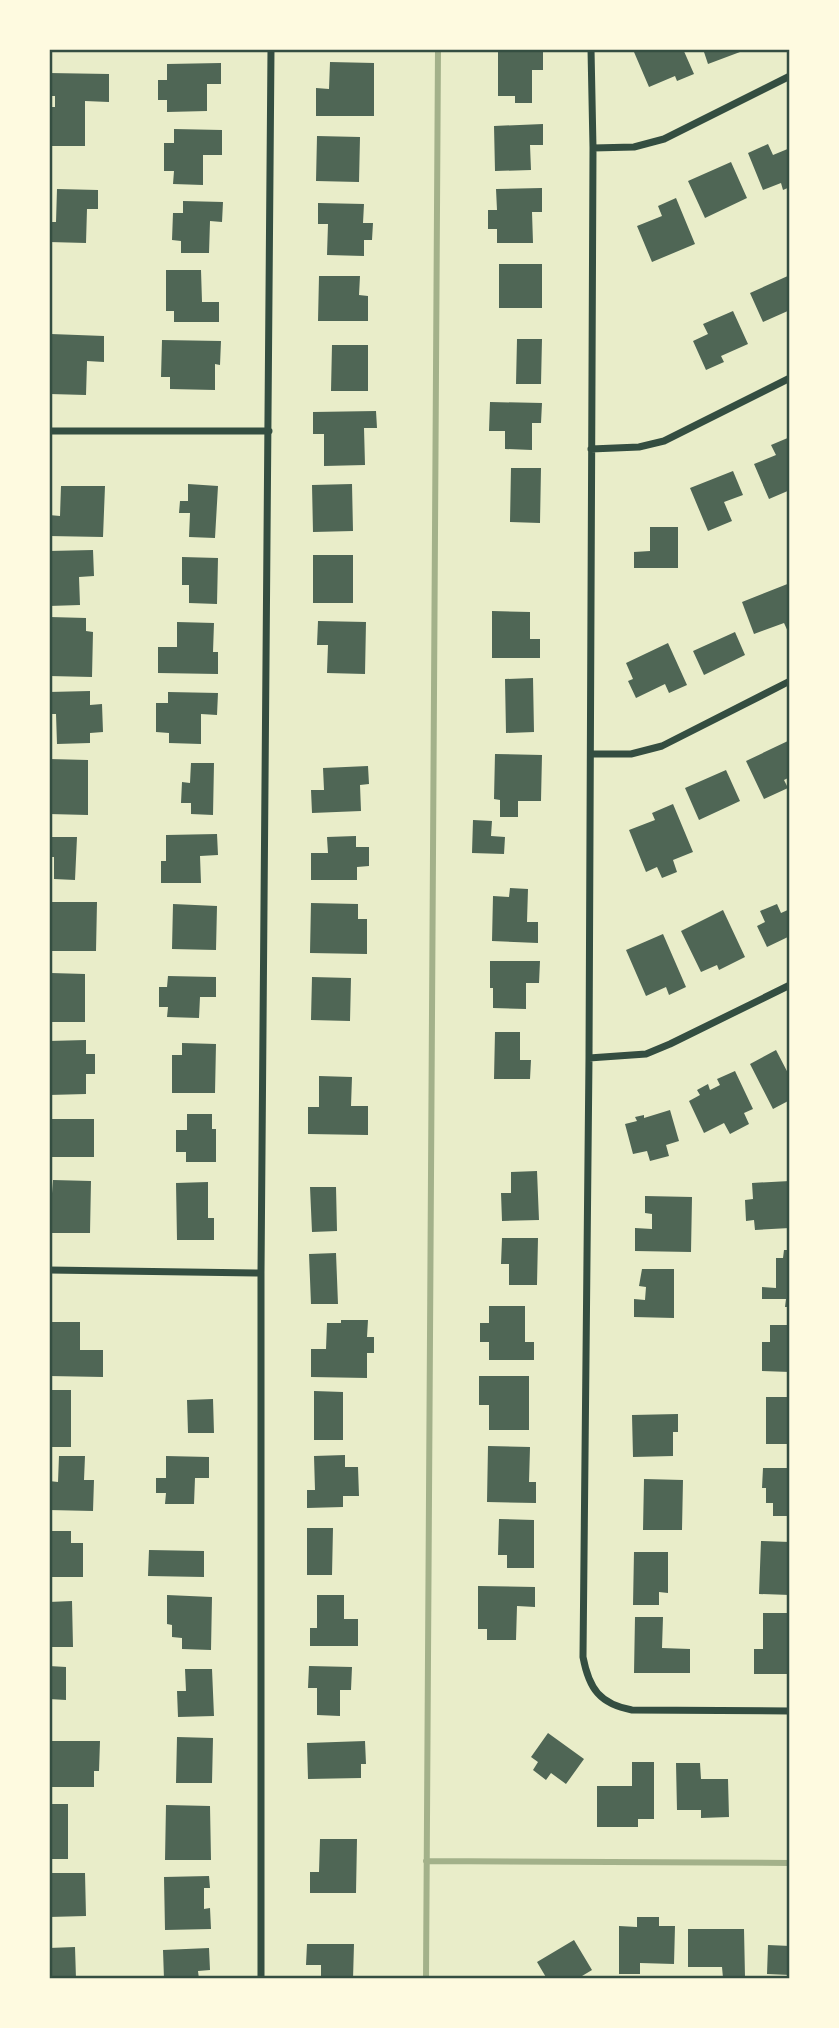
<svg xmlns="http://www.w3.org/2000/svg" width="839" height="2028" font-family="Quicksand,sans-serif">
<rect width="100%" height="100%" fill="#e9edc9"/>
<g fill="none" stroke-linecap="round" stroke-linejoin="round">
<path stroke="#a3b18a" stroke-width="6" d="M426 1861 790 1863
M426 1979 438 49"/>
</g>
<path fill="#4f6655" d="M498 49H543V70H532V103H515V96H498Z
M642 49H683L694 74 677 81 675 76 649 87 634 52Z
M703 49H748L708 64Z
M330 62 374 63V116H316V88L329 89Z
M221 63V84H207V111L167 112V100H158V80H167V64Z
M49 73 109 74V102L85 101V146H49V107H55V96H49Z
M543 124V145H530L531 170 495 171 494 126Z
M174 129 222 130V155H203V185L173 184 174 171H164V143H174Z
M317 136 360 137 359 182 316 181Z
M768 144 773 155 790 148V187L783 190 781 183 763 190 748 153Z
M731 162 747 198 705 218 688 181Z
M542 188V212H532L533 243H497V229H488V210H497L496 189Z
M57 189 98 190V209H87L86 243 49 242V222H56Z
M676 198 695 244 652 262 637 226 662 216 658 206Z
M183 201 223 202 222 222 210 221 209 253H181V241L172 240 173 213H183Z
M318 203 364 204 363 223H373L372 240H364V256L327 255 328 224H318Z
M499 264H542V308H499Z
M166 270H201L202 302H219V322H174V311H166Z
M790 275V310L763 322 750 293Z
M319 276H360L359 295 368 296V321H318Z
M733 311 748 344 721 356 724 362 706 370 693 341 708 334 703 324Z
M51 334 104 336V362L87 361 86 395 50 394Z
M517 339H542L541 384H516Z
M162 340 221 341 220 365 215 364V390L170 389V377H161Z
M332 345H368V391H331Z
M490 402 542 403 541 423H532V450L505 449V431H489Z
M376 411 377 428H364L365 465 324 466V434H313V412Z
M790 437V490L769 499 754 464 776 455 771 445Z
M511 468H541L540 523 510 522Z
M733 471 743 495 724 502 732 521 708 531 690 488Z
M188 484 218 486 215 538 189 537 190 513H179L180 501H188Z
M352 484 353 531 313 532 312 485Z
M61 486H105L103 537 49 536V515L60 516Z
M650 527H678V568H634V552L650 551Z
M93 550 94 576 79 577 80 605 49 606V551Z
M313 555H353V603H313Z
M182 557 218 558 217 604 189 603V585H182Z
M790 583V636L784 623 754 634 742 602Z
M492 611 530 612V639H540V658H492Z
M50 617 86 618V631L93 632 92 677 49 676Z
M318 621 366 622 365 674 327 673 328 645H317Z
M177 622 214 623 213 652H218V674L158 673V647H177Z
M735 632 745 655 704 675 693 651Z
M668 643 687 685 669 693 665 684 636 698 628 681 633 679 626 663Z
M533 678 534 732 506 733 505 679Z
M90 691V705L102 704 103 732 90 733V743L57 744 56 714H49V692Z
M168 692 218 693 217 715 201 714V744L169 743V733L156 732V703H168Z
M790 740V777L784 780 788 788 764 799 746 761Z
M495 754 542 755 541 801H518V817H500V800L494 799Z
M49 759 88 760V815L49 814Z
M191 763H214L213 815 191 814V803H181L182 782 190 783Z
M368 766 369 784 360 785 361 811 312 813 311 790H324L323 768Z
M726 770 740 801 699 820 685 788Z
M673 804 693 852 673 860 677 872 662 878 657 867 646 872 629 830 655 820 652 813Z
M473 820 492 821 491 836 505 837 504 854 472 853Z
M217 834 218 855 200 856 201 883H161V861H166V835Z
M356 836V847H369V866L357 867V880H311V853H328L327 837Z
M49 837H77L75 880 54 879V857H49Z
M510 888 528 889 527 922H538V943L492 941 493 896 509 897Z
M49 902H97L96 951H49Z
M311 903 358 904V919H367V954L310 953Z
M173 904 217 906 216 950 172 949Z
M777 904 781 913 790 909V936L767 947 757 926 765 922 760 911Z
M723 910 745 957 719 970 717 965 701 972 681 931Z
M663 934 686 987 669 995 666 987 646 996 626 950Z
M490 961H540L539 983H526V1009L493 1008V988H490Z
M51 973 85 974V1022H49Z
M168 976 216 977V997H200L199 1018 167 1017 168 1007H159V987H167Z
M312 977 351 978 350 1021 311 1020Z
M495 1032H520V1060H531L530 1079H494Z
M86 1040V1054H95V1074H86V1094L49 1095V1041Z
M182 1043 216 1044 215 1093H172V1055H182Z
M776 1050 790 1077V1100L773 1109 750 1064Z
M735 1071 753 1109 744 1113 749 1124 730 1134 724 1123 704 1133 689 1101 700 1095 697 1090 708 1084 710 1090 720 1085 717 1079Z
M319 1076 352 1077 351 1106H368V1135L308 1134V1107H319Z
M670 1110 679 1141 666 1145 669 1156 650 1161 647 1151 633 1154 625 1124 637 1121 635 1117 644 1115V1118Z
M187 1114H212V1129H216V1162H186V1152H176V1130H187Z
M49 1119H94V1157H49Z
M537 1171 539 1220 502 1221 501 1193H511V1172Z
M53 1180 91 1181 90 1233H49Z
M790 1181V1228L755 1230 754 1220 746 1221 745 1200 753 1199 752 1183Z
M208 1182V1218H214V1240H177L176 1183Z
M310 1187H336L337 1231 312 1232Z
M645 1196 692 1197 691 1252 635 1251V1228L652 1229V1214L645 1213Z
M502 1238H538L537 1285H509V1264H501Z
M784 1250H790V1307H785L786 1299H762V1287L776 1288V1258H783Z
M336 1253 338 1304H311L309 1254Z
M642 1269H674V1318L634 1317V1299L645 1300 646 1287 639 1286Z
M489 1306H525V1342H534V1360H489V1342H480V1323H489Z
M341 1320H368L367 1337H374V1353H367V1378L311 1377V1349H326L327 1323H341Z
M49 1322H80V1350H103V1377L49 1376Z
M770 1325H790V1372L762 1371V1342H770Z
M479 1376H529V1430H489V1405H479Z
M49 1390H71V1447H49Z
M314 1391 343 1392V1440H314Z
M766 1397H790V1444H766Z
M213 1399 214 1433H188L187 1400Z
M678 1414V1432H673V1456L633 1457 632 1415Z
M488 1446 530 1447 529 1482H536V1503L487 1502Z
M345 1455V1467H358L359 1496H343V1507L307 1508V1490H315L314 1456Z
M59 1456H85L84 1480H94L93 1511 49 1510V1481L58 1482Z
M166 1456 209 1457V1478H195L194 1504H165L166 1493H156V1478H166Z
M763 1468H790V1516H773V1503H766V1488H762Z
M644 1479 683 1480 682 1530H643Z
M499 1519 534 1520V1568H507V1555H498Z
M307 1528H333L332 1575H307Z
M49 1531H71V1543H83V1577H49Z
M761 1541 790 1542V1595L759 1594Z
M149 1550 204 1551V1577L148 1576Z
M634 1552H668V1593L659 1592V1605H633Z
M478 1586 535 1587V1607L517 1606 516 1640H487V1629H478Z
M167 1595 212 1597 211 1650 182 1649V1638L172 1637V1625L167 1624Z
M317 1595H344V1619H358V1646H310V1628H317Z
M72 1601 73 1647H49V1602Z
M763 1613H790V1674H754V1649H763Z
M635 1617H663L662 1648 690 1649V1673H634Z
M49 1666 66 1667V1700L49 1699Z
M309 1666 352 1667 351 1690H340V1716L317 1715V1688H308Z
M185 1669H212L214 1716 178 1717 177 1691H186Z
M548 1733 584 1759 566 1784 551 1773 546 1780 533 1770 538 1762 531 1757Z
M177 1737 213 1738 212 1783H176Z
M52 1741H100L99 1771H94V1787H49Z
M365 1741 366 1764H361V1778L308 1779 307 1743Z
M632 1762H654V1819H638V1827H597V1786H632Z
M676 1763H700L701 1779H728L729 1817 701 1818V1810H677Z
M49 1804H68V1859H49Z
M166 1805 210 1806 211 1860H165Z
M320 1839H357L356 1893H310V1872H319Z
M49 1873H85L86 1916 49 1917Z
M209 1876 210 1888H204V1909L210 1908 211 1929 165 1930 164 1877Z
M637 1917H659V1926H675L674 1964 640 1963V1974H619V1926L637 1927Z
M688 1929H744L745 1977 723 1978 722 1967H688Z
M574 1940 592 1970 577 1979H547L537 1962Z
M307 1944H354L353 1979H321V1965H306Z
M768 1945 790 1946V1975L767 1974Z
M75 1947 76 1979H49V1948Z
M209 1948 210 1970 198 1971 199 1979H164L163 1950Z"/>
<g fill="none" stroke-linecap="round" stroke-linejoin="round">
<path stroke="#344e41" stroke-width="7" d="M591 49 593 148 589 1058 583 1657C589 1689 600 1704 632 1710L790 1711
M593 148 634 147 664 139 790 76
M49 431H269
M591 449 639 447 664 441 790 378
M591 754H631L662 746 790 681
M589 1058 646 1054 670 1044 790 985
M49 1270 261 1273
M261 1979V1273L271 49"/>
</g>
<rect width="839" height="2028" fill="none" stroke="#fefae0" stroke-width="102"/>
<rect x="51" y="51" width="737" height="1926" fill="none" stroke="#344e41" stroke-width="2.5"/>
</svg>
